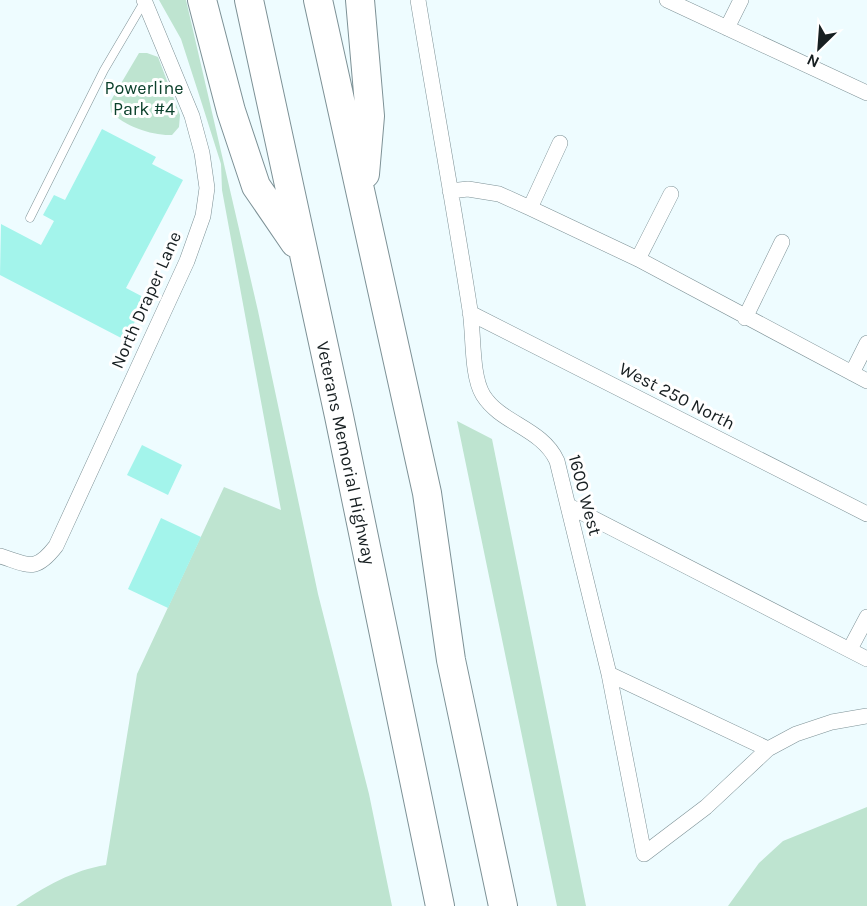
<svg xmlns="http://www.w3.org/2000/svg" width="867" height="906" font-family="Karla,sans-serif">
<rect width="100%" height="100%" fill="#eefcff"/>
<path fill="#bee4d0" d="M159 0H186L258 311 318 594 369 794 392 906H16C44 887 73 870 106 865L137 674 224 487 281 510 222 190 221 164 202 104 181 39Z
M139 53H147L158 57 180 115 179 127 172 135C153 136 124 126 111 112L110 102Z
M457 421 492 439 586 906H557Z
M867 807V906H728L759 863 783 841Z"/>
<path fill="#a3f4eb" d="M102 129 156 157 152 164 183 180 126 288 147 299 125 340 0 275 1 224 41 245 54 221 43 215 54 195 65 200Z
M142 445 182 465 168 495 127 475Z
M161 518 201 537 168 608 128 589Z"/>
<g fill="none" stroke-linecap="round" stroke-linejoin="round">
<defs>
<path id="service" d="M30 218 104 70 144 2"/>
<path id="minor" d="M418 0C435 103 454 207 470 310 474 335 471 375 483 395 501 424 542 428 557 461L609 674 644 854 706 807 768 749 796 734 832 722 867 716
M667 0 867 93
M727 28 741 0
M450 191 468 189 499 194 530 208 638 259 867 381
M530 208 560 143
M638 259 671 194
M470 313 867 514
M745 318 782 242
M852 373 867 343
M569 506 867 659
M0 556C29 565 35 573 56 546L187 261 203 216 207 188 202 153 192 116 144 0
M850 649 867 617
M609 674 768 749"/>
<path id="motorway" d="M202 0 231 111 256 186 295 243
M249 0 339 416 440 906
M318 0 427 493 451 660 503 906
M360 0 370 116 365 174"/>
</defs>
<use href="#service" stroke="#7d9196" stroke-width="9"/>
<use href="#minor" stroke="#7d9196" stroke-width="16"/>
<use href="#motorway" stroke="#7d9196" stroke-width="30"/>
<use href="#service" stroke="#fff" stroke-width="8"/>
<use href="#minor" stroke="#fff" stroke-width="15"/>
<use href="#motorway" stroke="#fff" stroke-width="28"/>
</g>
<g text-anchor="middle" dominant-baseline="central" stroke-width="6" stroke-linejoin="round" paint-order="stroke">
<g font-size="18" fill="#0c412c" stroke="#fff">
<text x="144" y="88">Powerline<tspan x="144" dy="21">Park #4</tspan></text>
</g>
<g font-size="18" fill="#171f21" stroke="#fff">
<text transform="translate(146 300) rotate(-66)">North Draper Lane</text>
<text transform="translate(677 396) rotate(27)">West 250 North</text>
<text transform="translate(346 453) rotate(78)">Veterans Memorial Highway</text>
<text transform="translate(585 495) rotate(75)">1600 West</text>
</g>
</g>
<g transform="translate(819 48) rotate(205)" stroke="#ffffff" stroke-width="4.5" paint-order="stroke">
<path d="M0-4.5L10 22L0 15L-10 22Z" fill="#171f21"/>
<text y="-9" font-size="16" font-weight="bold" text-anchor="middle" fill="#171f21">N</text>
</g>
</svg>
